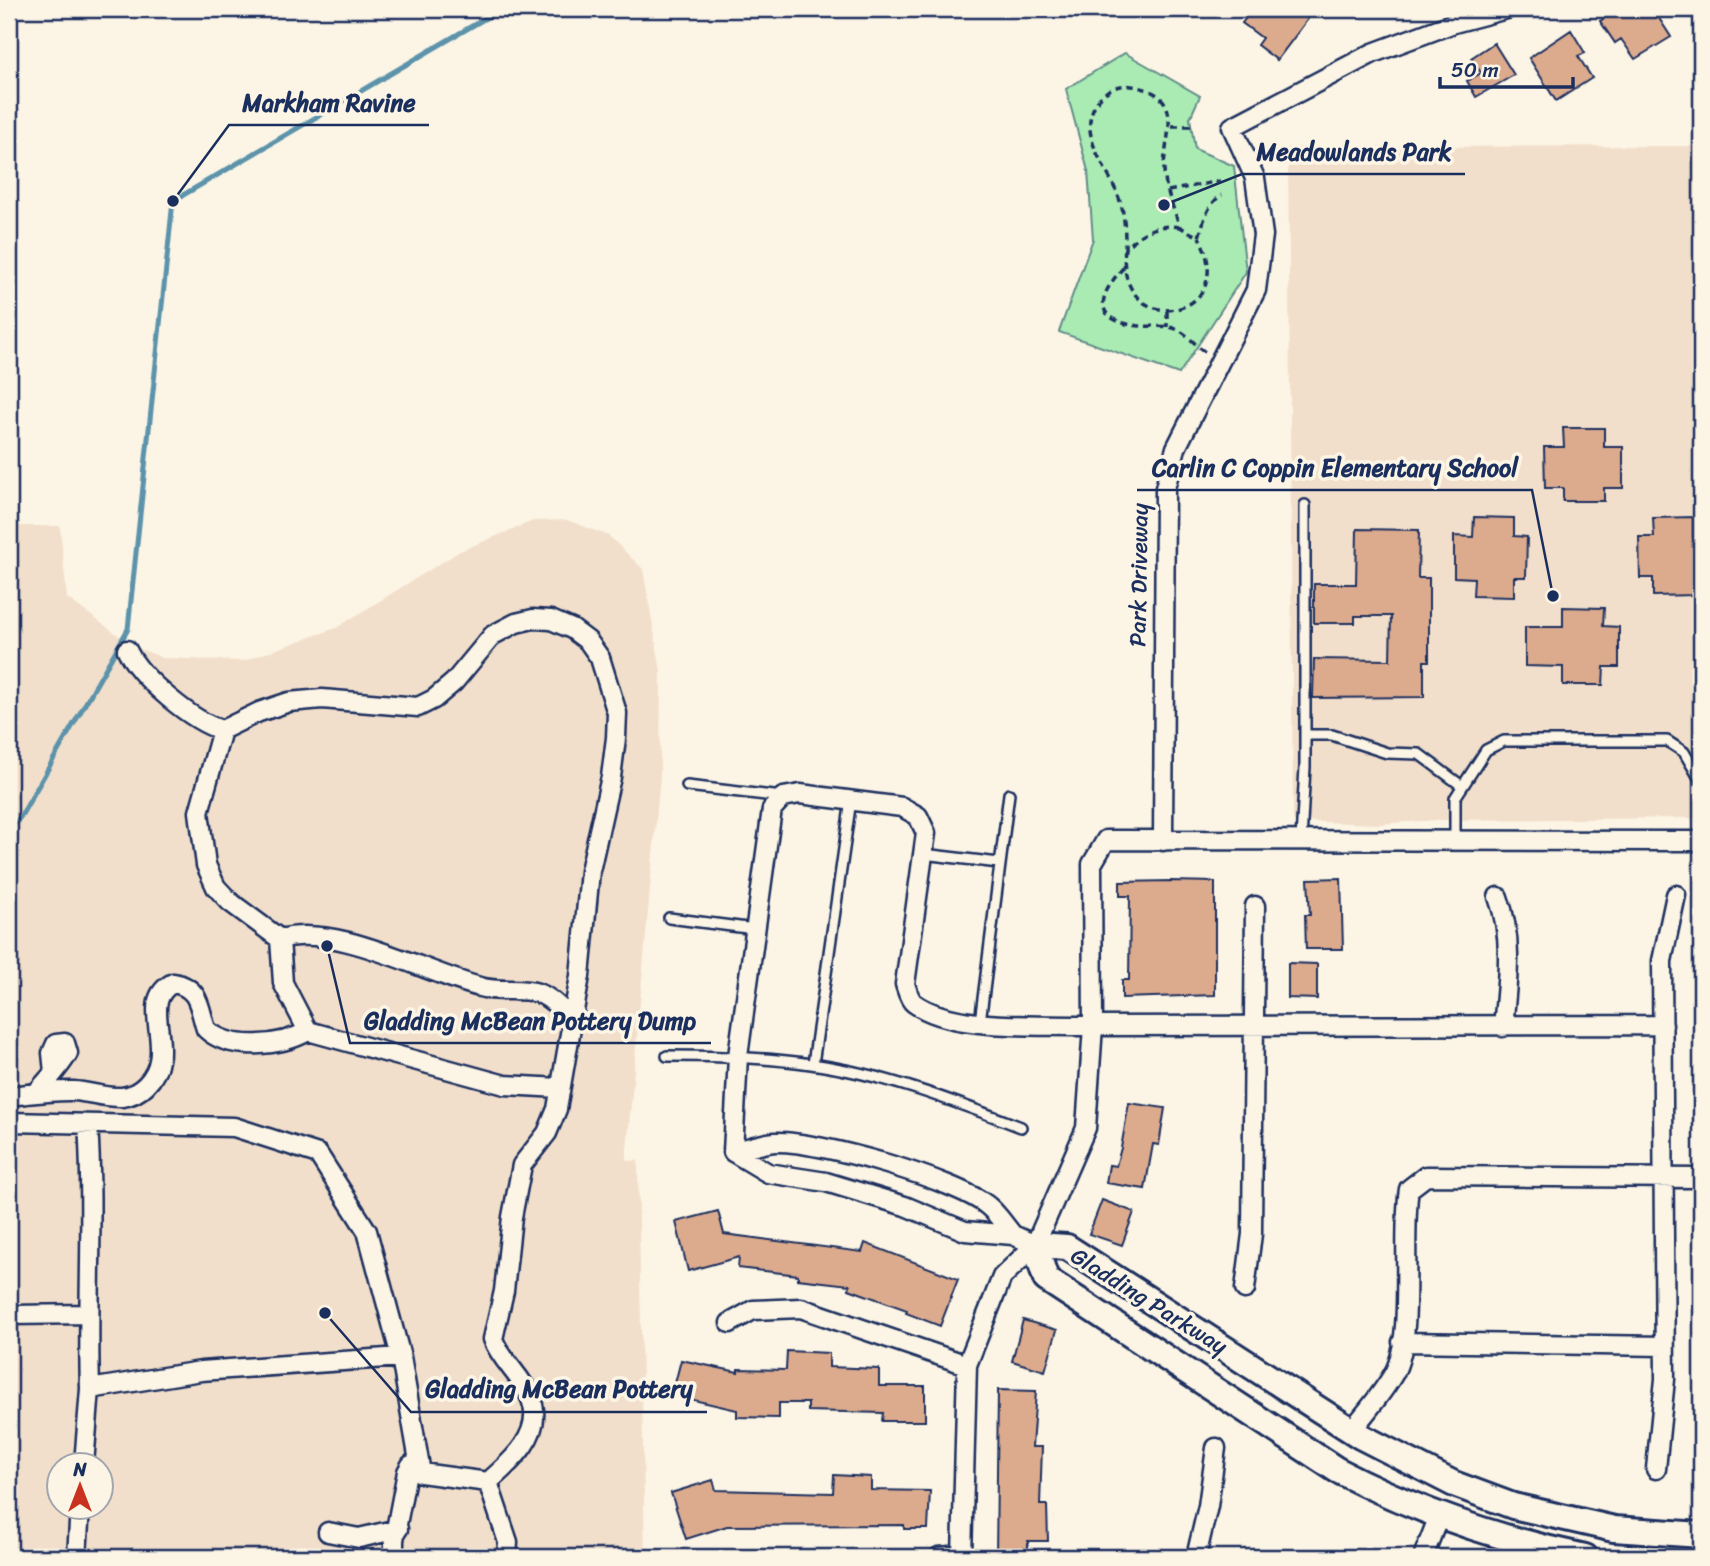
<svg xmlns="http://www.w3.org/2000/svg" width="1710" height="1566" font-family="Sriracha,sans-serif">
<rect width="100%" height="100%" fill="#fcf5e5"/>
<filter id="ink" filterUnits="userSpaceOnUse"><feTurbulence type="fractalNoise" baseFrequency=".0143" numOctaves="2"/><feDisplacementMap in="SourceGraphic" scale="14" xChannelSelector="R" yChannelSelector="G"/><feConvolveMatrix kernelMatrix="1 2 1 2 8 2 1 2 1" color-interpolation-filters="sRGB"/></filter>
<g filter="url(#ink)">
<path fill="#f2dfcb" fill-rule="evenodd" d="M1701 146V818L1438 820 1378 824 1293 821 1288 147Z
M567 520 609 536 643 569 661 671 660 776 627 1150V1161L638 1160 645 1557H9V526H60L67 598 133 646 163 658 243 661 336 628 460 551 533 521ZM60 1464H102V1506H60Z"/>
<path fill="#aaebb4" stroke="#628d89" stroke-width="2" d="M1125 53 1200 96 1190 118 1195 149 1234 166 1246 272 1179 374 1059 332 1093 239 1088 171 1066 89Z"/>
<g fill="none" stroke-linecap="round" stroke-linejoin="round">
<path stroke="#5b93ab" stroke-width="5" d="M9 830 21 816 128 629 173 201 501 9"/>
</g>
<path fill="#dcab8e" stroke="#1b2f5e" stroke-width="2" d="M1253 9H1295L1308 19 1277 60 1257 45 1262 38 1242 23Z
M1618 9H1653L1671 37 1635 59 1621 39 1615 43 1600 21Z
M1571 30 1585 53 1578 56 1592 78 1556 101 1529 58Z
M1494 43 1514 75 1476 97 1467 81 1481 73 1471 58Z
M1563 428H1604V447H1623V488H1604V501H1563V488H1545L1544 447H1564Z
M1474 517 1514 518V536L1527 537 1526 577H1514V597L1473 596 1474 578 1454 577V536L1473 537Z
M1693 517V537H1701V577L1694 578V595L1653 596V578H1640L1639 537H1654L1653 518Z
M1357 529 1419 530 1418 578H1429V661H1424V697L1313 698 1314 659 1390 660 1391 616H1355V623H1314V584H1356Z
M1563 607 1604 608 1603 626 1619 627V667H1604L1603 685H1563V667L1525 666V627H1563Z
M1341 878 1343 949H1306L1305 915H1310L1308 879Z
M1171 881 1215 882V995L1122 998V980H1129L1130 896H1120V882Z
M1288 963 1317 964V999L1288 998Z
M1129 1103 1165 1108 1159 1145 1153 1144 1145 1189 1106 1183 1109 1165 1116 1166 1121 1148Z
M1102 1200 1134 1212 1122 1245 1089 1234Z
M718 1211 724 1234 862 1252 865 1243 958 1279 940 1326 906 1313 907 1310 849 1289 850 1285 798 1279V1275L738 1268 739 1257 688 1271 676 1222Z
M1023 1320 1057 1330 1045 1371 1012 1361Z
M787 1351 829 1353V1367L879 1369V1386H925V1421H882L883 1413 808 1411V1403H779V1418L737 1417V1410L672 1395 681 1360 738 1372V1369L786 1370Z
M998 1390 1036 1391 1032 1447H1042L1040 1505H1047L1048 1541H1028V1557H996Z
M834 1475 871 1477V1490L930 1491 928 1529H904V1525L727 1526 686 1539 671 1493 713 1480 716 1490 833 1493Z"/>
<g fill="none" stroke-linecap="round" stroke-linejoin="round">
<defs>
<path id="lane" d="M1305 735H1332L1387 753 1419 754 1462 786
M687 786 783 797
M1301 841 1305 767V505
M1455 841V798L1486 750 1504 741H1667L1684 752 1701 781
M923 854 999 863
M669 918 755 929
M980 1022 1009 794
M667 1056C715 1056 763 1057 811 1064 884 1074 953 1101 1021 1127
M813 1064 851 800"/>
<path id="street" d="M127 650C140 678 193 722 222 730L259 712 289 702 322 699 418 707 434 699 454 682 493 635 516 623 533 619 551 620 572 629 588 641 600 658 617 713 616 738 611 777 590 871 580 976 557 1109 547 1133 522 1165 512 1217 504 1291 493 1339C501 1361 523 1377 531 1399 545 1433 510 1463 488 1482
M1163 841 1165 488 1176 448 1256 290 1263 235 1255 178 1232 127 1373 53 1454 23 1507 9
M1498 897C1514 939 1507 984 1503 1027
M280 939C337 923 423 972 480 987 499 993 521 987 538 993 551 997 561 1010 572 1018
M308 1031 505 1085 560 1088
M37 1092C48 1080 60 1067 68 1053L65 1043 56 1044 52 1053 54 1072
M9 1096C31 1094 51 1090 74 1091 90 1092 106 1098 122 1097 132 1096 139 1092 146 1085 181 1050 135 1003 173 983 200 987 199 1008 206 1029 230 1052 282 1046 308 1031L283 983 280 939 230 902 216 887 206 865 199 812 222 730
M9 1122 234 1127 318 1154 367 1231 401 1357 421 1473 488 1482 508 1542 507 1557
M88 1124C94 1212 87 1300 90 1389
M733 1152 738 1056 772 809 783 797 800 794 902 807 918 816 926 833 905 984C907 990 909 999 914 1003 951 1030 1030 1025 1074 1026L1663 1025
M733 1152 768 1173 826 1182 905 1206 965 1231 1013 1235 1035 1245
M733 1152C746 1149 761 1143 775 1142 816 1140 957 1180 988 1206 998 1214 1005 1226 1013 1235
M1245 1289 1252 1234 1255 906
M9 1315 88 1314
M730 1323 753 1310 801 1308 967 1365
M1402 1342 1664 1346
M1352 1430C1366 1412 1383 1393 1394 1373 1415 1336 1401 1236 1409 1189L1426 1176 1701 1178
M84 1464 90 1389 201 1371 401 1357
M1656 1469 1665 1379 1662 961 1676 895
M328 1532 359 1538 398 1529
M77 1557 80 1506
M394 1557V1540L407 1472 411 1465 419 1463
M939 1557 962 1555
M962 1557 967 1365 1002 1277 1035 1245 1086 1128 1093 1026 1092 864 1106 840 1701 841
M1196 1557 1208 1506 1216 1448
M1423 1557 1439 1516"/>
<path id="secondary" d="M1585 1557C1499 1539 1416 1511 1337 1470L1046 1279 1035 1245 1067 1247 1360 1436 1454 1484 1513 1506 1614 1529 1701 1535"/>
</defs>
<use href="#lane" stroke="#1b2f5e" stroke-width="14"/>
<use href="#street" stroke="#1b2f5e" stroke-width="23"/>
<use href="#secondary" stroke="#1b2f5e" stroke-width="30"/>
<path stroke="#1b2f5e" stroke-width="3.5" stroke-dasharray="7 5" stroke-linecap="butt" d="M1172 126H1194
M1168 191 1220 181
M1180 227C1156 223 1141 233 1125 248 1125 233 1125 216 1120 201 1109 167 1073 133 1099 99 1107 89 1119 84 1132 86 1188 95 1164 134 1164 170 1165 190 1174 209 1180 227L1199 237C1204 221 1207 204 1222 195
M1125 248C1114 342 1243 321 1199 237
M1124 267C1097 296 1091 321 1140 326 1150 327 1163 325 1173 328 1188 332 1194 346 1207 353
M1167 311V327"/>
<use href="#lane" stroke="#fcf5e5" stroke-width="9"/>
<use href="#street" stroke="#fcf5e5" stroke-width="18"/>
<use href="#secondary" stroke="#fcf5e5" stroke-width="24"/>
</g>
</g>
<g text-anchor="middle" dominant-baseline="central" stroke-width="7" stroke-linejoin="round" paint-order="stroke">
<g font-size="23" fill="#1b2f5e" stroke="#fcf5e5">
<text transform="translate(1139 575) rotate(-89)">Park Driveway</text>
<text transform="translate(1149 1301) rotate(32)">Gladding Parkway</text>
</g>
</g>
<path fill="none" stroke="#1b2f5e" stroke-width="2.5" d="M173 201L229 125H429M1164 205L1242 174H1465M1553 596L1532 490H1137M327 946L350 1043H711M325 1313L411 1412H707"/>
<g fill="#1b2f5e" stroke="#fcf5e5" stroke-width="2.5">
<circle cx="173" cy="201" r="7"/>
<circle cx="1164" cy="205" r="7"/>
<circle cx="1553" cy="596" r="7"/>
<circle cx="327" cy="946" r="7"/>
<circle cx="325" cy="1313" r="7"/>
</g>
<g font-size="24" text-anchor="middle" font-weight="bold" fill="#1b2f5e" stroke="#fcf5e5" stroke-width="7" stroke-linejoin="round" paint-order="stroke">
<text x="329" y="111">Markham Ravine</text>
<text x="1354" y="160">Meadowlands Park</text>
<text x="1335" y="476">Carlin C Coppin Elementary School</text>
<text x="530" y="1029">Gladding McBean Pottery Dump</text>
<text x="559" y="1397">Gladding McBean Pottery</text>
</g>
<rect width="1710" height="1566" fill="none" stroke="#fcf5e5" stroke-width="35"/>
<rect x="18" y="18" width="1675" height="1531" fill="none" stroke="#1b2f5e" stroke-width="2.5" filter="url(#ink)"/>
<g transform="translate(80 1486)"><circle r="33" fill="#fcf5e5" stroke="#a2a6af" stroke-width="2"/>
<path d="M0-5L12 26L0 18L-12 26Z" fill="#c8321e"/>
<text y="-10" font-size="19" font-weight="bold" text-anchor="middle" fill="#1b2f5e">N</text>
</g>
<path d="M1440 77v10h133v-10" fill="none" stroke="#1b2f5e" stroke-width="3.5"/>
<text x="1451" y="77" font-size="21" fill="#1b2f5e" stroke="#fcf5e5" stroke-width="5" paint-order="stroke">50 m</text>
</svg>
